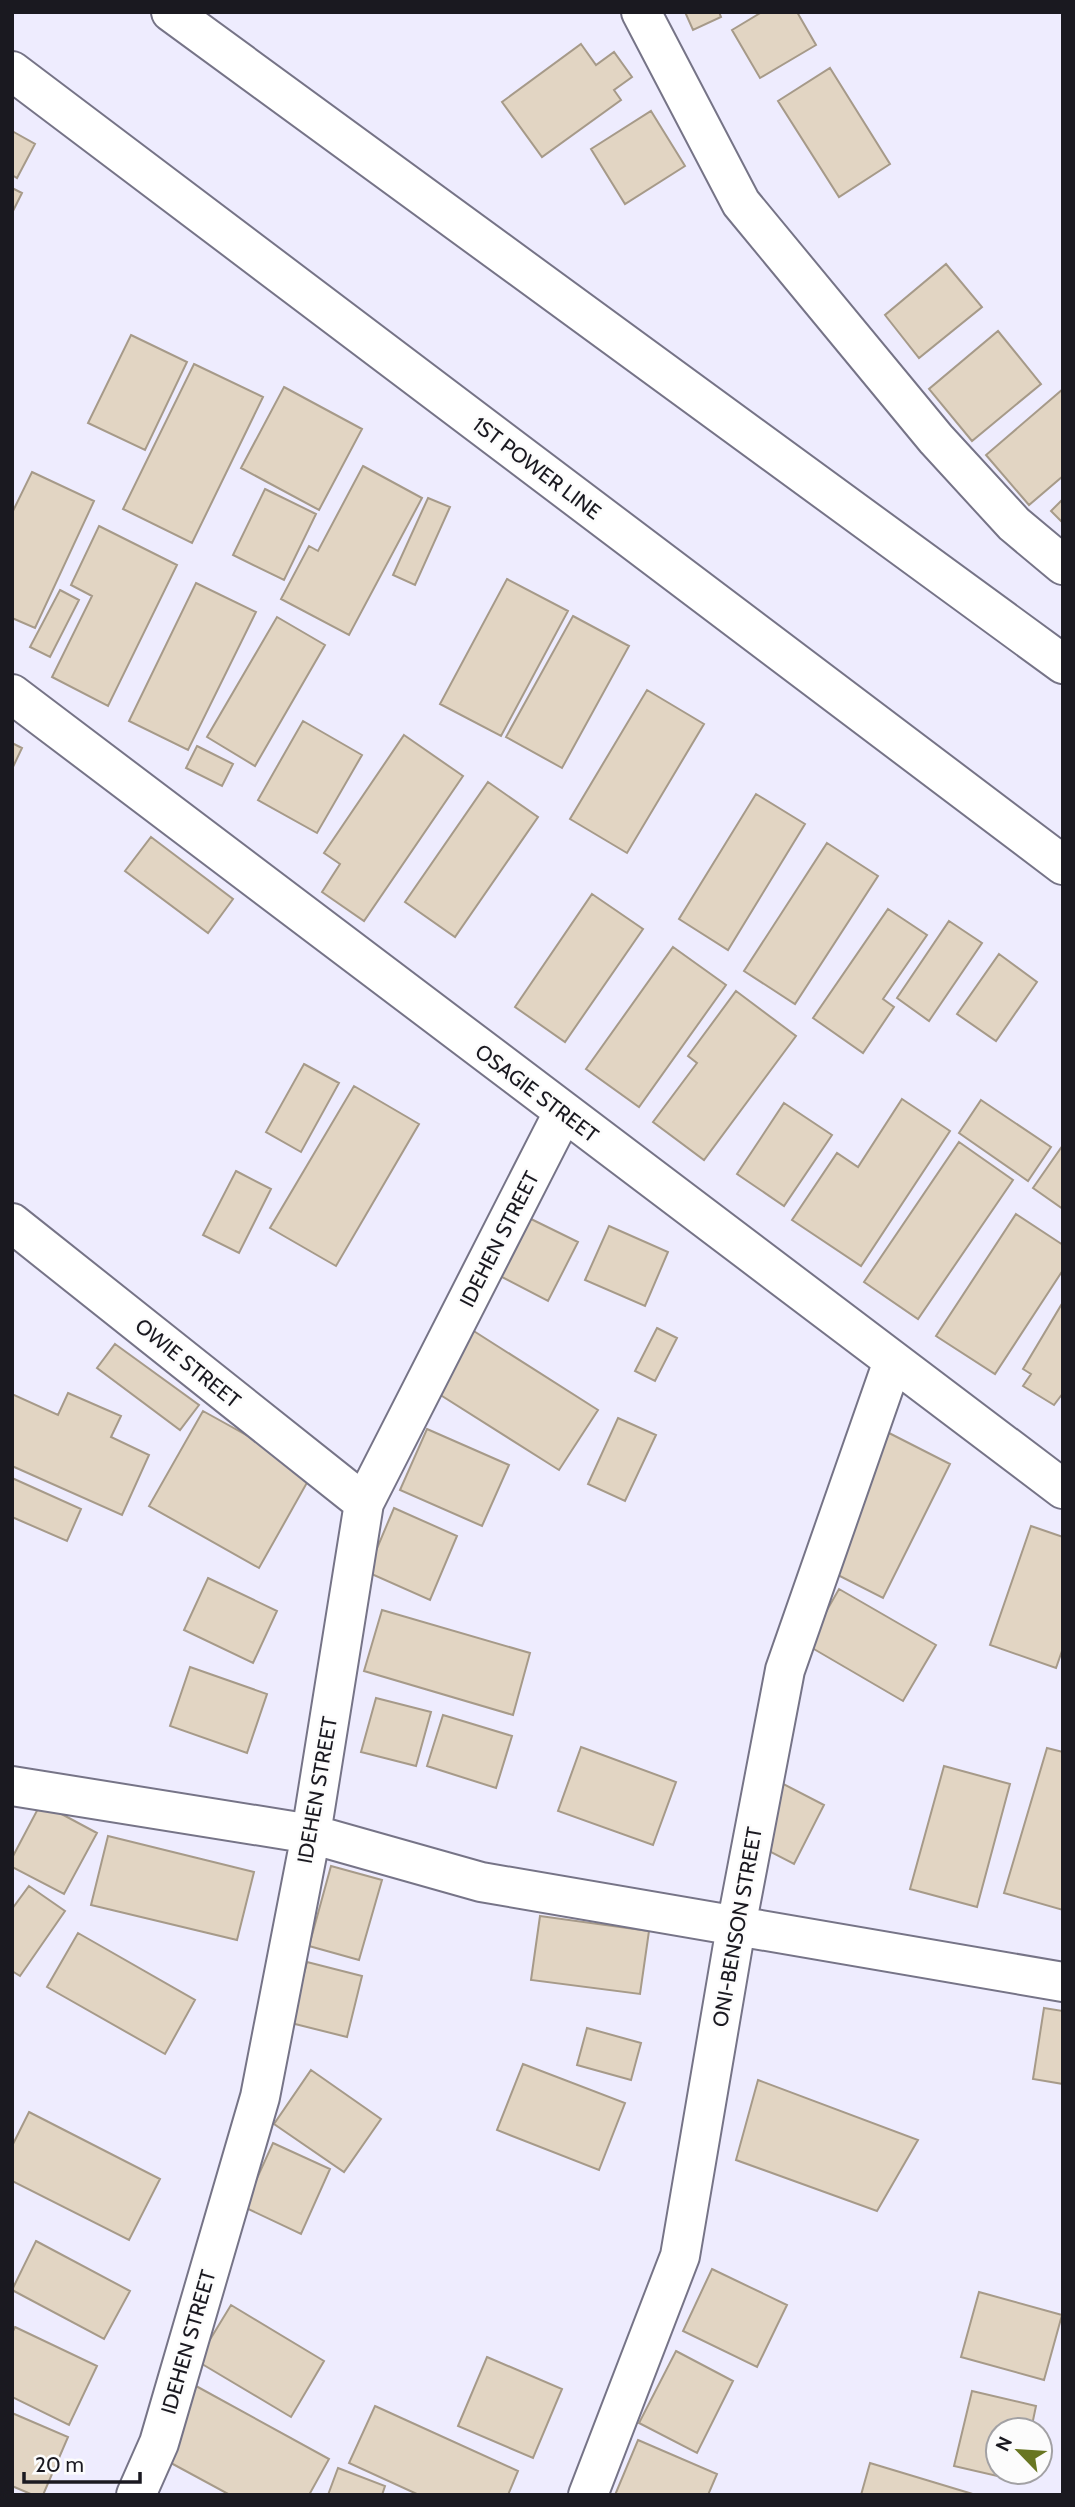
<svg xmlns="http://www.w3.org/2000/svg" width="1075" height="2507" font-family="Cabin,sans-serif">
<rect width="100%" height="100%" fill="#eeecfe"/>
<path fill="#e2d5c3" stroke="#a69a89" stroke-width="2" d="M685 12H719L721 17 693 30Z
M762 12H797L816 45 760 78 732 30Z
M581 44 596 65 614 52 632 77 614 90 621 100 542 157 502 102Z
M830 68 890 164 839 197 778 101Z
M651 111 685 166 625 204 591 149Z
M12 131 35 144 17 178 12 175Z
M12 188 22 193 12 213Z
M946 264 982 307 919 358 885 315Z
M998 331 1041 384 972 441 929 389Z
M131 335 187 362 145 450 88 423Z
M194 364 263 397 192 543 123 509Z
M284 387 362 429 319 510 241 468Z
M1063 389V476L1029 505 986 455Z
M363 466 422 498 349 635 281 599 309 546 318 551Z
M32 472 94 501 35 628 12 618V513Z
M265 489 316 514 284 580 233 555Z
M428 498 450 507 415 585 393 575Z
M1063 499V523L1051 511Z
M99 526 177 565 108 706 52 677 92 596 71 585Z
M507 579 568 611 501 736 440 704Z
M196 583 256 612 188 750 129 721Z
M60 590 79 600 50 657 30 647Z
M573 616 629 646 562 768 506 737Z
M277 617 325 645 255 766 207 737Z
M647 690 704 724 627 853 570 819Z
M303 721 362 755 317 833 258 800Z
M404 735 463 776 364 921 322 892 340 864 324 853Z
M12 743 22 748 12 769Z
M197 746 233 764 222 786 186 768Z
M488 782 538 817 455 937 405 902Z
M756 794 805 824 728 950 679 919Z
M151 837 233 899 208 933 125 871Z
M827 843 878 876 795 1004 744 971Z
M592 894 643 929 565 1042 515 1007Z
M888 909 927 935 883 999 894 1007 863 1053 813 1018Z
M949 921 982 943 929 1021 897 998Z
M673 947 726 985 639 1107 586 1069Z
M999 954 1037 982 996 1041 957 1014Z
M736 991 796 1036 704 1160 653 1122 697 1063 688 1056Z
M304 1064 339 1083 301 1152 266 1132Z
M354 1086 419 1124 336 1266 270 1228Z
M902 1099 950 1131 861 1266 792 1220 837 1153 858 1167Z
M981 1100 1051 1147 1028 1181 959 1133Z
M784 1103 832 1135 784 1206 737 1174Z
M959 1142 1013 1180 918 1319 864 1282Z
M1063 1145V1209L1033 1188Z
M236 1171 271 1189 239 1253 203 1235Z
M1016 1214 1063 1245V1270L995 1374 936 1336Z
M527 1217 578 1242 548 1301 498 1275Z
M609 1226 668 1252 645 1306 585 1280Z
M1063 1302V1393L1054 1405 1023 1386 1031 1374 1023 1369Z
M469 1328 598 1410 559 1470 431 1389Z
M657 1328 677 1338 655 1381 635 1371Z
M115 1344 199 1405 180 1430 97 1368Z
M68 1393 121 1416 111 1437 149 1455 122 1515 12 1466V1394L58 1415Z
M203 1411 313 1472 259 1568 149 1506Z
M618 1418 656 1435 625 1501 588 1484Z
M427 1429 509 1465 482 1526 400 1490Z
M889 1433 950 1464 883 1598 822 1567Z
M12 1478 81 1509 67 1541 12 1517Z
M394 1508 457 1536 430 1600 367 1572Z
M1031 1526 1063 1537V1648L1056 1668 990 1645Z
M208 1578 277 1611 253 1663 184 1630Z
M839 1589 936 1645 903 1701 807 1645Z
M382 1610 530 1653 513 1715 364 1671Z
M190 1667 267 1694 247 1753 170 1726Z
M376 1698 431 1712 416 1766 361 1752Z
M443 1715 512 1736 496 1788 427 1766Z
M581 1747 676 1782 653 1845 558 1811Z
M1047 1748 1063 1752V1910L1004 1893Z
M944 1766 1010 1784 977 1907 910 1889Z
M764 1774 824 1805 794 1864 734 1833Z
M41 1803 97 1833 64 1894 12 1867V1858Z
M108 1836 254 1872 237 1940 91 1905Z
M331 1866 382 1880 359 1960 309 1946Z
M29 1886 65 1911 20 1976 12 1971V1909Z
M540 1916 649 1931 640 1994 531 1980Z
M78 1933 195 2000 165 2054 47 1987Z
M307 1962 362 1976 347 2037 291 2023Z
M1044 2008 1063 2011V2084L1033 2079Z
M587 2028 641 2043 631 2080 577 2065Z
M523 2064 625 2103 599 2170 497 2130Z
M311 2070 381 2119 344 2172 274 2124Z
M758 2080 918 2140 877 2211 736 2160Z
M29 2112 160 2179 129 2240 12 2181V2146Z
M273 2143 330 2169 301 2234 244 2207Z
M36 2241 130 2291 104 2339 12 2290Z
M712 2269 787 2305 757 2367 683 2331Z
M979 2292 1062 2315 1044 2380 961 2357Z
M231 2305 324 2361 291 2417 197 2361Z
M15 2327 97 2366 69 2425 12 2397V2333Z
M676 2351 733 2381 697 2453 639 2423Z
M487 2357 562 2389 533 2458 458 2426Z
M196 2386 329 2459 309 2495H230L158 2456Z
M972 2391 1036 2406 1031 2430H998V2472H1021L1019 2481 954 2466Z
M375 2406 518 2471 508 2495H419L349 2463Z
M12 2413 68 2437 43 2495H33L12 2486Z
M638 2440 717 2474 708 2495H615Z
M870 2463 976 2495H861Z
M338 2468 385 2486 382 2495H328Z"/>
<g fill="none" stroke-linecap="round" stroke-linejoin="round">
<defs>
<path id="street" d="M171 12 1063 664
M641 12 741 203 936 439 1014 524 1063 565
M12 71 1063 865
M12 694 1063 1489
M12 1223 364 1503
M12 1786 311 1834 481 1882 1063 1982
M136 2495 159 2443 260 2097 311 1834 364 1503 563 1113
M588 2495 680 2256 736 1927 785 1670 893 1361"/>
</defs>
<use href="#street" stroke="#767487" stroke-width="42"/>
<use href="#street" stroke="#fff" stroke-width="38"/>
</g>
<g text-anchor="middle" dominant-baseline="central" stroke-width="5" stroke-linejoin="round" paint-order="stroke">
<g font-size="21" fill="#1a1920" stroke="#fcfcfc">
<text transform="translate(537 468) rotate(37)">1ST POWER LINE</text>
<text transform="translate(537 1093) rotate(37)">OSAGIE STREET</text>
<text transform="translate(499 1239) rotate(-63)">IDEHEN STREET</text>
<text transform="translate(188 1363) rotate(39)">OWIE STREET</text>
<text transform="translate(317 1790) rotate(-80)">IDEHEN STREET</text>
<text transform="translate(737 1927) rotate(-80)">ONI-BENSON STREET</text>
<text transform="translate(188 2342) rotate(-74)">IDEHEN STREET</text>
</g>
</g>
<rect width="1075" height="2507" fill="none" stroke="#1a1920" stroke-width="28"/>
<g transform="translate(1019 2451) rotate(295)"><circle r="33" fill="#fcfcfc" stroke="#a2a1a4" stroke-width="2"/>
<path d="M0-5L12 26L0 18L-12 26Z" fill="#687622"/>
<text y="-10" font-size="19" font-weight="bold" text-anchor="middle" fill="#1a1920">N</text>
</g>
<path d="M24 2472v10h116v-10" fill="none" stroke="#1a1920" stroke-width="3.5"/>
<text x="35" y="2472" font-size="21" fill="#1a1920" stroke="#fcfcfc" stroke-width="5" paint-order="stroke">20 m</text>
</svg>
